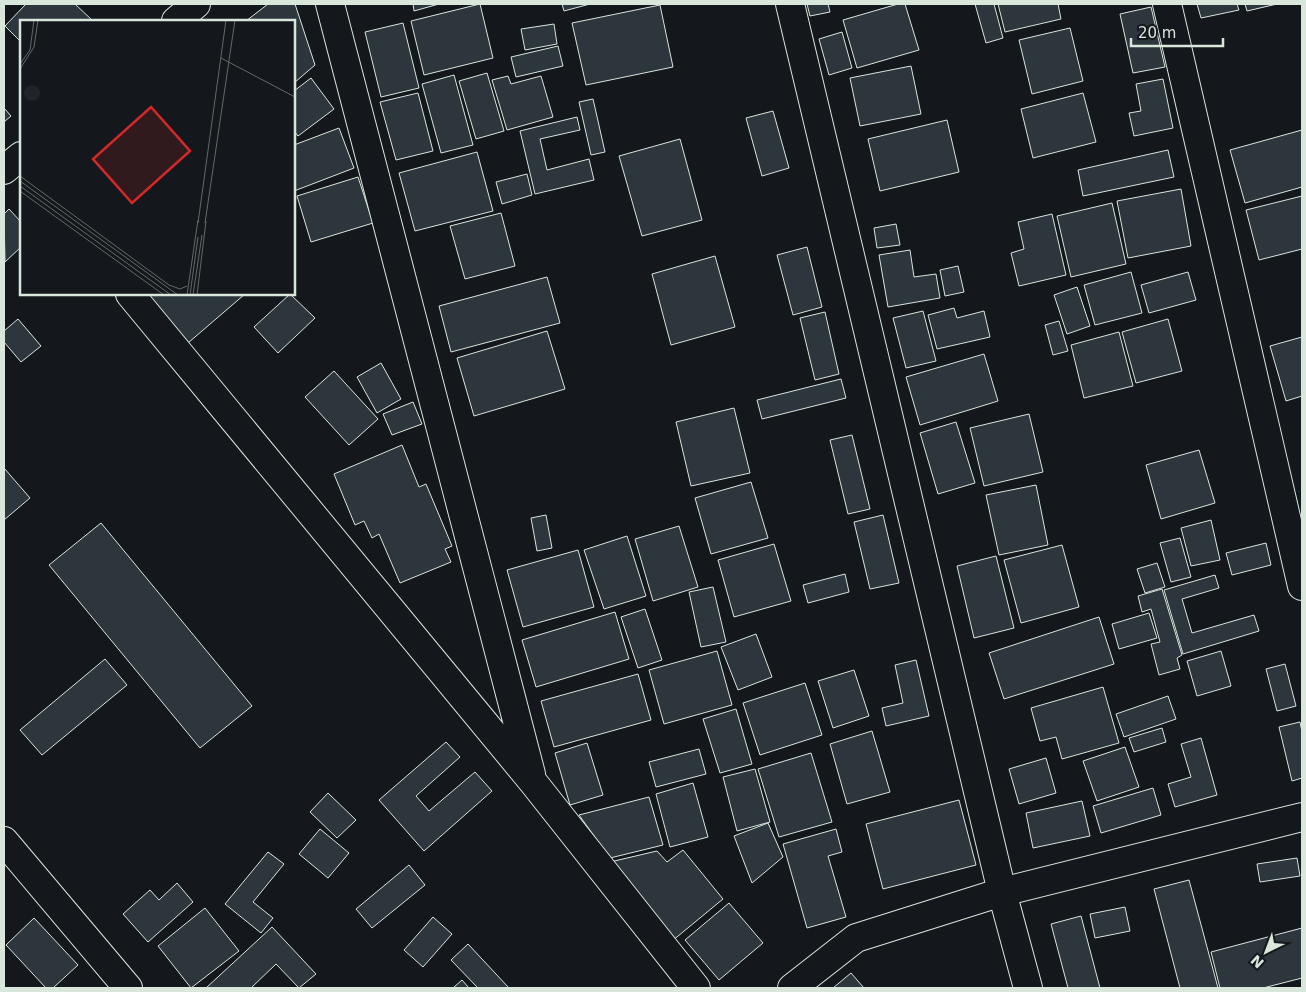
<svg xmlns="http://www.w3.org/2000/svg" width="1306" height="992" font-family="'DejaVu Sans',sans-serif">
<rect width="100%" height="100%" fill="#14181c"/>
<path fill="#2c363c" stroke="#d8e6dc" d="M26 4H75L93 21H21V42L5 26Z
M268 4H295L315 65 294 83V21H246Z
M413 4H439L414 11Z
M480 4 493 58 424 75 411 21Z
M562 4H590L564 11Z
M807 4H828L830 12 810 16Z
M898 4H905L919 50 857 68 843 20Z
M975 4H994L1003 38 986 43Z
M998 4H1058L1061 19 1005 32Z
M1197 4H1237L1239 10 1201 18Z
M1245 4H1277L1247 11Z
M660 5 673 67 586 85 572 23Z
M1151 7 1165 67 1133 73 1120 14Z
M403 23 419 88 381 97 365 32Z
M554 24 557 44 525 50 521 29Z
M1070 28 1083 81 1032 94 1019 40Z
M842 32 852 68 829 75 819 39Z
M558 46 563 66 516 77 511 57Z
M911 66 921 114 860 126 850 78Z
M487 73 504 131 476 139 459 81Z
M454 75 473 145 441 153 422 84Z
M508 76 511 84 541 76 553 117 507 130 492 80Z
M311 78 334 109 298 136 294 131V91Z
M1163 79 1173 128 1134 136 1129 113 1141 111 1136 84Z
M418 93 433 151 396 160 380 102Z
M1083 93 1096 142 1033 158 1021 109Z
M593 99 605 152 591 155 579 102Z
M4 108 11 116 4 122Z
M773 111 789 168 762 176 746 118Z
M577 117 580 130 540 139 547 170 589 159 594 180 535 194 520 131Z
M947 120 959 172 880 191 868 139Z
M339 128 354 168 294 191V145Z
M1302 130V187L1245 203 1230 150Z
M680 139 702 220 642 236 619 156Z
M1168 150 1174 177 1083 196 1078 170Z
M477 152 493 211 415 231 399 173Z
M527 174 532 195 502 204 496 182Z
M358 177 373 223 311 242 297 196Z
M1181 189 1191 246 1128 258 1117 201Z
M1302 196V249L1259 260 1246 210Z
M1112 203 1126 264 1071 277 1057 216Z
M9 209 21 222V247L5 262 4 214Z
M501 213 515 266 465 279 450 226Z
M1052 214 1066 275 1019 286 1011 253 1024 249 1018 222Z
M896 224 900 245 877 248 874 228Z
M807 247 822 307 793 315 777 255Z
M910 250 914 277 936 274 940 298 888 307 879 255Z
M715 256 735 327 671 345 652 274Z
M958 266 964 292 945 296 940 270Z
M1131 272 1142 313 1095 325 1084 285Z
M1188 272 1196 300 1149 313 1141 285Z
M547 277 560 323 451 352 439 306Z
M1077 287 1090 326 1067 334 1054 295Z
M145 294H245L188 343Z
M290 294 315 318 278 353 254 327Z
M954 308 957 318 984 311 990 337 937 349 928 315Z
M923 311 936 361 906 368 893 318Z
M825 312 839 374 815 380 800 318Z
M18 319 41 346 21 362 4 342V331Z
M1168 319 1182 371 1136 383 1122 332Z
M1059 321 1068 351 1053 355 1045 325Z
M547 331 565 389 474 416 457 358Z
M1119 332 1133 386 1084 398 1071 345Z
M1302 337V396L1286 401 1270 346Z
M984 354 998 401 920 425 906 377Z
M381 363 401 399 377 413 357 377Z
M334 371 378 419 349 445 305 397Z
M841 379 846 398 762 419 757 400Z
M413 402 422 424 392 435 383 414Z
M734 408 750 473 691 486 676 422Z
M1029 414 1043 472 984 486 970 428Z
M956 422 975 483 938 494 920 433Z
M852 435 870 509 848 514 830 440Z
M402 445 419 487 426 484 452 546 445 549 451 562 400 583 379 534 372 538 364 521 355 525 334 474Z
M1199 450 1215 503 1161 519 1146 465Z
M4 468 30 498 4 520Z
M751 482 768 538 711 554 695 498Z
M1036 485 1048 545 999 555 986 495Z
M546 515 552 548 537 551 531 518Z
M883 515 899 583 870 589 854 522Z
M1211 520 1220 560 1191 566 1181 528Z
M101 523 252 706 200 748 49 565Z
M679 526 698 587 653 601 635 539Z
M627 536 646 596 604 609 584 550Z
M1180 538 1191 577 1171 582 1160 543Z
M1266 543 1271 565 1232 575 1226 553Z
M774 544 791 601 734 617 718 560Z
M1062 545 1079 607 1021 623 1004 560Z
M578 550 594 607 523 627 507 570Z
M996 556 1014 628 974 638 957 566Z
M1157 563 1165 587 1145 593 1137 569Z
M845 574 849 592 808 603 803 585Z
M1215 575 1219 588 1182 599 1192 633 1254 615 1259 631 1183 654 1164 590Z
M713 587 726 642 701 647 689 592Z
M1162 589 1182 655 1177 658 1180 669 1159 675 1151 644 1160 642 1151 609 1142 612 1138 596Z
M645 609 662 660 638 668 621 617Z
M615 612 629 659 536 687 522 640Z
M1149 613 1157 638 1119 649 1112 624Z
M1099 617 1114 664 1004 699 989 653Z
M756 634 772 677 738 690 721 647Z
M717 651 732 705 664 724 649 670Z
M1221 651 1231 686 1197 696 1187 661Z
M105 659 127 685 42 755 20 730Z
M916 660 929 716 886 726 882 708 903 703 895 665Z
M1285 664 1296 706 1277 711 1266 669Z
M854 670 869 716 833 728 818 681Z
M638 674 651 720 554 747 541 701Z
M805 683 822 735 760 755 743 703Z
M1103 687 1119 743 1062 759 1056 737 1040 741 1031 708Z
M1168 696 1176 719 1124 737 1116 714Z
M736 709 752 764 720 773 703 719Z
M1300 722 1302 732V778L1292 781 1279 727Z
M1162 728 1166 742 1134 752 1129 738Z
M872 731 890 792 847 804 830 744Z
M1201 738 1217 795 1175 807 1168 784 1191 777 1181 744Z
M446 742 460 757 416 796 429 811 475 772 492 791 424 851 379 800Z
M587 743 603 795 570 805 555 753Z
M1125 747 1139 787 1097 801 1083 761Z
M699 749 706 774 656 787 649 762Z
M811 753 832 822 779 837 758 769Z
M1046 758 1056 793 1019 804 1009 769Z
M755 769 770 822 737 831 723 777Z
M693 783 708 837 670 847 656 794Z
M1153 788 1161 815 1101 833 1093 806Z
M328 793 356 820 337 838 310 812Z
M649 797 663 845 610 858 579 815Z
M959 800 976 865 883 889 866 824Z
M1082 801 1090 836 1033 848 1026 813Z
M768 823 783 857 752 883 734 836Z
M320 829 349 853 328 878 299 854Z
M836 829 842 852 828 856 846 917 807 928 783 844Z
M683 850 723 899 672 941 610 862 657 851 667 862Z
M268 852 284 864 253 902 273 918 261 933 225 904Z
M1297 858 1300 876 1260 882 1257 864Z
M409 865 425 885 372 928 356 909Z
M1189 880 1218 988H1180L1154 889Z
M177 883 193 902 148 942 123 914 150 890 159 900Z
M729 903 763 943 719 980 685 940Z
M1125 907 1130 931 1095 938 1090 914Z
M205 908 239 951 191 988 158 946Z
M1081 916 1100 988H1068L1051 924Z
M433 917 452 934 423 967 404 950Z
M34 918 78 965 53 988H46L6 945Z
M272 927 316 974 299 988 276 964 251 988H206Z
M1302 928V978L1263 988H1220L1211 952Z
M468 944 509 988H478L451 960Z
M851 973 864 988H833Z
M462 980 469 988H453Z"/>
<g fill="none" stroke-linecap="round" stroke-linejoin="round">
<defs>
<path id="minor" d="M330 4 531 774
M790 4 1002 892 1028 988
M1167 4 1302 586
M176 21 196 4
M4 170 21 156
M130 294 533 782 696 988
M4 841 128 988
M792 988 856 938 1002 892 1302 817"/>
</defs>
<use href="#minor" stroke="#d8e6dc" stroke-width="30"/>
<use href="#minor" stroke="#14181c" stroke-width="28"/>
</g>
<g transform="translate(20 20)">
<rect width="275" height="275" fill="#14181c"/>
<path d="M4 73a8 8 0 1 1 16 0a8 8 0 1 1-16 0Z" fill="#202428"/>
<path fill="none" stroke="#626a69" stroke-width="1" d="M201 38 275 77M0 44 10 30 14 0M0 49 14 27 18 0M0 156 149 265 160 269 167 266M0 161 158 275M0 166 151 275M0 171 144 275M178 203 206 0M185 203 215 0M167 275 178 200M170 275 178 217M173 275 182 215M177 275 186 201"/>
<path fill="#d62828" fill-opacity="0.15" stroke="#d62828" stroke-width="2.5" d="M131 87 170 131 112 183 73 139Z"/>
<rect width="275" height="275" fill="none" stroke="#d8e6dc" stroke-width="2.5"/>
</g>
<rect width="1306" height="992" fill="none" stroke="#d8e6dc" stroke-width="10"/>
<g transform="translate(1266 952) rotate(222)" stroke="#14181c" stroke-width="4" paint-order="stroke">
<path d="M0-4L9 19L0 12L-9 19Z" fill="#d8e6dc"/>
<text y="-8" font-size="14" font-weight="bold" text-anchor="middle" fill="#d8e6dc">N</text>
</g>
<path d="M1131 38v8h92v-8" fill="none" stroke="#d8e6dc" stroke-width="2.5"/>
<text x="1138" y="38" font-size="15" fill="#d8e6dc" stroke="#14181c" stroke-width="4" paint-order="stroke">20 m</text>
</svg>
